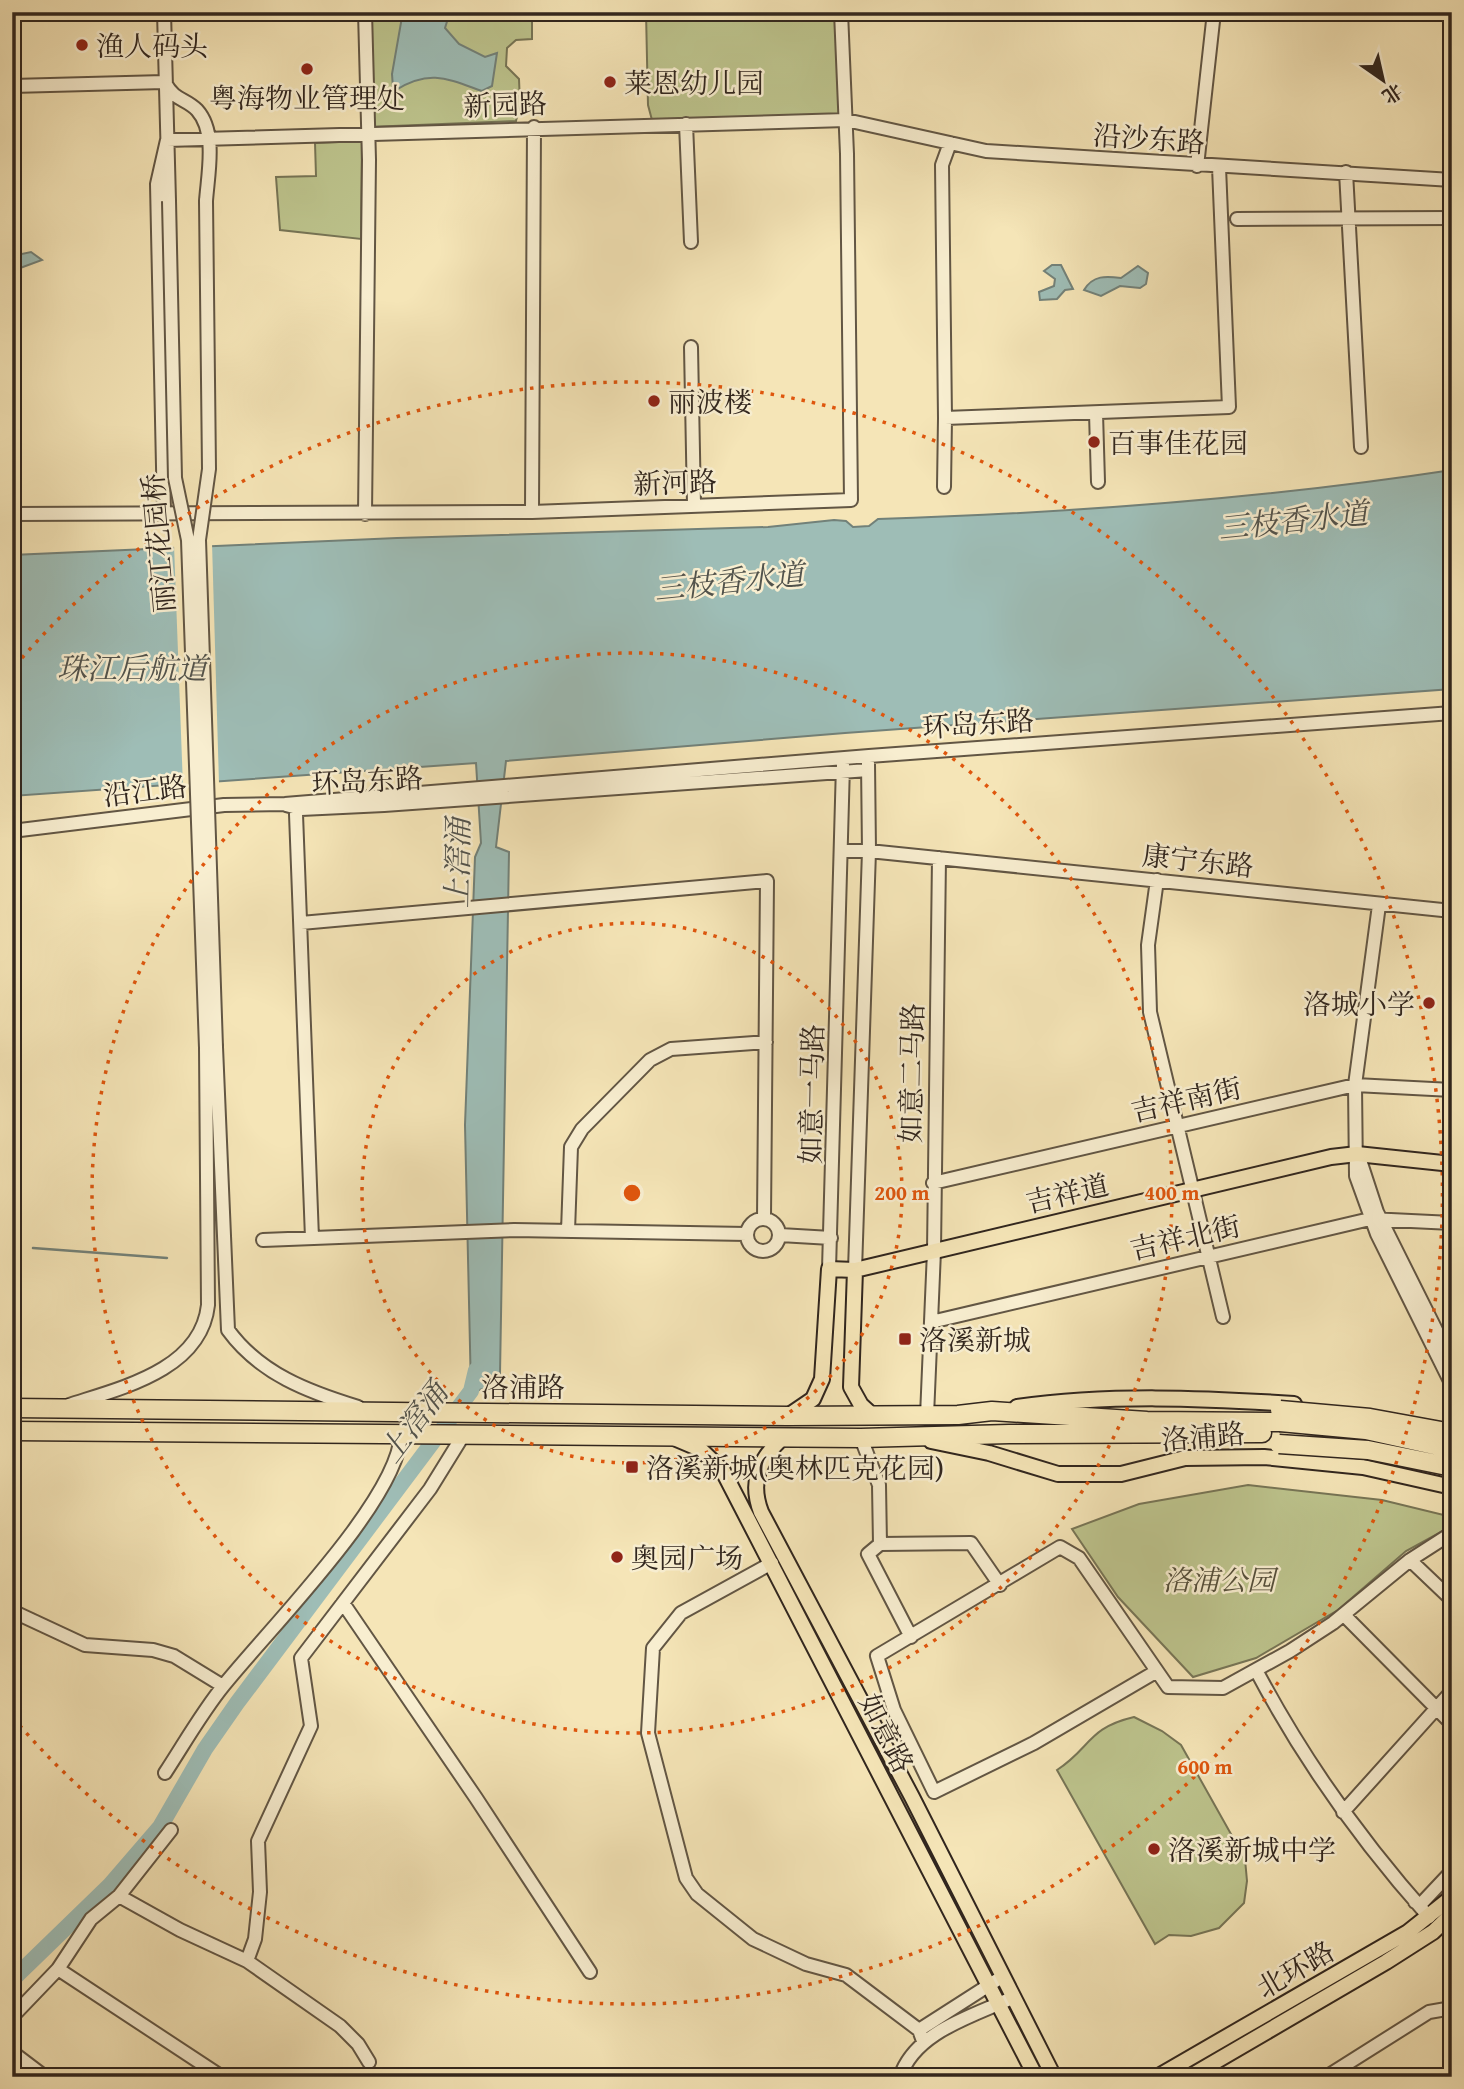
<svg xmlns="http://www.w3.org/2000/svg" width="1464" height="2089" font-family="'Gentium Book Plus','Noto Serif SC',serif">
<rect width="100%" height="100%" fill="#f5e5b7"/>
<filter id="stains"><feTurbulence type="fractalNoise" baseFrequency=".00286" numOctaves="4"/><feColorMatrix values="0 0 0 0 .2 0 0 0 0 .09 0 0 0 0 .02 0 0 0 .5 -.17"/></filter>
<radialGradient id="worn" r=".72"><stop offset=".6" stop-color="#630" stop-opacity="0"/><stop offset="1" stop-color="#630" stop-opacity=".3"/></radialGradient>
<path fill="#bdc48d" stroke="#777556" stroke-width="2" d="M365 12H532V39L516 40 507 48 506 66 519 79 520 104 516 121 368 127Z
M646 12H841L846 118 652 120 648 105Z
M362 141 361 239 280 230 276 177 316 176 315 143Z
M1248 1485 1382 1500 1452 1517V1526L1406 1551 1338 1610 1256 1658 1193 1677 1118 1597 1072 1529 1139 1504Z
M1134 1717 1162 1731 1181 1745 1245 1859 1247 1881 1244 1903 1219 1928 1191 1936 1169 1935 1155 1944 1057 1770C1091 1748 1087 1728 1134 1717Z"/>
<path fill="#9ebdb6" stroke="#728179" stroke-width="2" d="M399 12H450L445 28 459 44 485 57 497 53 492 86 482 91C448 79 430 69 396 90L393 88 392 74 402 17Z
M31 252 42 260 12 271V256Z
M1052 265H1061L1073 289 1065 290 1057 299 1040 300 1039 292 1054 286 1055 279 1044 271Z
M1138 266 1148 273 1146 284 1140 288 1120 286 1101 296 1084 290C1093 275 1106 276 1121 278Z
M1452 470V689L845 733 506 761 496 847 509 852 500 1374 485 1389 471 1391 465 1125 475 857 481 843 476 763 12 796V555L397 538 768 527 834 520 846 521 853 527 869 526 878 519C1070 513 1262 499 1452 470Z"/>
<path fill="#f5e5b7" d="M212 543 219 784 183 787 174 545Z"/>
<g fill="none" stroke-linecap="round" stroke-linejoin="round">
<path stroke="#728179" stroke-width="2.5" d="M33 1248 167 1258"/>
<path stroke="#9ebdb6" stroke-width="16" d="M12 1980 110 1885 160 1827 205 1749 237 1703 471 1391 476 1370"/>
<defs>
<path id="minor" d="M164 12 169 201
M365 12 369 160 365 514
M165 83C175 101 185 98 197 110 217 132 208 173 206 201
M12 86 164 82
M686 124 691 242
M167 140 846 120 986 151 1452 180
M950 143 942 165 945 418 1229 407 1219 167
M1197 166 1214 12
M1346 172 1361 447
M1237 219 1452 218
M691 347 694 505
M1096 413 1098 482
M944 487 945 418
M532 512 534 127
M164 513 157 184 167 140
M12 514 532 512 851 500 847 154 841 12
M286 805 301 809 384 805 868 770
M296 814 312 1238
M12 831 224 805 285 804 869 756 1452 713
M841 851H869L1452 911
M1157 880 1148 945 1150 1012 1223 1317
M1379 905 1355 1085 1356 1176 1377 1234 1452 1385
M301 923 767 881 764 1218
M216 1047 228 1330C260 1374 309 1392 358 1407
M1359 1157 1377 1212 1452 1362
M933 1183 1355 1085 1452 1090
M747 1235a16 16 0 1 1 32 0a16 16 0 1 1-32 0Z
M568 1231 571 1147 582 1129 650 1060 671 1049 766 1042
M780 1235 831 1238
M263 1240 514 1230 747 1234
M829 1269 843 765
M855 1270 869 851 868 763
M931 1322 1370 1219 1452 1223
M69 1405C121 1388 201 1370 208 1305L206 1048
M927 1416 934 1251 939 858
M861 1438 879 1485 880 1544
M1452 1533 1410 1560 1452 1600
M772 1563 681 1613 653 1648 648 1733 686 1878 697 1894 753 1939 806 1964 846 1975 919 2030 923 2041
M343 1603 476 1798 590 1972
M12 1611 85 1645 153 1650 174 1656 223 1686
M1344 1615 1452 1724
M911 1637 868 1554 880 1544 971 1543 1000 1585
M1256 1670C1303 1759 1362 1842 1429 1917
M1157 1671 1034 1743 934 1792 894 1710 877 1656 1060 1547 1079 1558 1168 1687 1223 1688 1290 1651 1333 1623 1410 1560
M165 1773C184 1744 202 1712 224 1685 268 1630 399 1499 401 1434
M1343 1812 1452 1691
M119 1896 180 1930 247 1961 340 2026 358 2044 369 2062
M1415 1902 1421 1904 1452 1871
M247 1961 255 1939 260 1892 258 1841 311 1726 301 1658 430 1489 464 1434
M58 1969 222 2077
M12 2017 58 1969 91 1919 119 1896 171 1830
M919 2030 997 1980
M12 2052 45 2077
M900 2077C915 2031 974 2016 1014 1997
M1326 2077 1429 2012 1452 2008"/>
<path id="major" d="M855 1270 851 1387 861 1405 873 1416
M1017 1407C1108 1394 1203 1398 1294 1404
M788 1416 813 1399 822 1379 829 1269 855 1270 1331 1157 1357 1154 1452 1164
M783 1437C760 1459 749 1480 761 1512L912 1797 1054 2077
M674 1438 700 1449 723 1471 1036 2077
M931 1441 989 1453 1058 1474H1121L1185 1458 1264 1457 1363 1467 1452 1487
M1157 2077 1408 1932 1452 1897
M1189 2077 1386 1962 1433 1932 1452 1914"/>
<path id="highway" d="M12 1408 788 1416 958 1415 992 1411 1147 1421 1280 1422
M12 1431 861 1438 1009 1434 1262 1433"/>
</defs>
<use href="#minor" stroke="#625644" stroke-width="16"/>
<use href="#major" stroke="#31261e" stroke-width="18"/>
<use href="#highway" stroke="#31261e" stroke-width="21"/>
<use href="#minor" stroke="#f8eed0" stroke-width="12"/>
<use href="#major" stroke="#f5e5b7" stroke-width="14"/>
<use href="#highway" stroke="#f5e5b7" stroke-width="18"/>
<defs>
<path id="minor-bridge" d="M169 201 175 478 188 540 206 1048
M206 201 209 469 199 540 216 1047"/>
<path id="highway-bridge" d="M1280 1410 1370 1418 1452 1433
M1280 1422 1366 1430 1452 1449
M1279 1444 1368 1450 1452 1467"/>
</defs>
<use href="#minor-bridge" stroke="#625644" stroke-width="16" stroke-linecap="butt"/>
<use href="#highway-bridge" stroke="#31261e" stroke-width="21" stroke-linecap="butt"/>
<use href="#minor-bridge" stroke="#f8eed0" stroke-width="12"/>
<use href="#highway-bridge" stroke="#f5e5b7" stroke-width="18"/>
</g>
<g fill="none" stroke="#df560d" stroke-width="3.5" stroke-dasharray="3.5 7">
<circle cx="632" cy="1193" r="270"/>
<circle cx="632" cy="1193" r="540"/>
<path d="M15 666A811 811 0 1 1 15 1720"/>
</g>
<g fill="#8f2418" stroke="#f8eed0" stroke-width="2.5">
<circle cx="82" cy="45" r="7"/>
<circle cx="307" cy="69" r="7"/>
<circle cx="610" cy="82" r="7"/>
<circle cx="654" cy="401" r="7"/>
<circle cx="1094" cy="442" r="7"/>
<circle cx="1429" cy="1003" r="7"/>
<rect x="898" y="1332" width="14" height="14" rx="3.5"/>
<rect x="625" y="1460" width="14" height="14" rx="3.5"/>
<circle cx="617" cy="1557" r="7"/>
<circle cx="1154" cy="1849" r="7"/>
</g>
<g text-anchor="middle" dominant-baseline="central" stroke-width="5" stroke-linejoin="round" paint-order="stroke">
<g font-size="28" fill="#31261e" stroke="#f8eed0" text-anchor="start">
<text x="96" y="45">渔人码头</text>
<text x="624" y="82">莱恩幼儿园</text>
<text x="307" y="97" text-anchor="middle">粤海物业管理处</text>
<text x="668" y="401">丽波楼</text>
<text x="1108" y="442">百事佳花园</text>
<text x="1415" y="1003" text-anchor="end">洛城小学</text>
<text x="919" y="1339">洛溪新城</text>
<text x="646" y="1467">洛溪新城(奥林匹克花园)</text>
<text x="631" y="1557">奥园广场</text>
<text x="1168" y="1849">洛溪新城中学</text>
</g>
<g font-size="28" fill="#31261e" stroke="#f8eed0">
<text transform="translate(505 104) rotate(-2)">新园路</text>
<text transform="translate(1149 138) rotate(4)">沿沙东路</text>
<text transform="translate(675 482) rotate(-2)">新河路</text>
<text transform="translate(158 543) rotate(-95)">丽江花园桥</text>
<text transform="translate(978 723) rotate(-4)">环岛东路</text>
<text transform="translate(367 780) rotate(-3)">环岛东路</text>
<text transform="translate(145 790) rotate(-7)">沿江路</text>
<text transform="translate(1198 860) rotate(6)">康宁东路</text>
<text transform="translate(911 1073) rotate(-89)">如意二马路</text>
<text transform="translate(811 1094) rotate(-89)">如意一马路</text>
<text transform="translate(1186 1099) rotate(-13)">吉祥南街</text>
<text transform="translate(1067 1193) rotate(-13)">吉祥道</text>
<text transform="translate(1185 1237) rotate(-13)">吉祥北街</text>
<text x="523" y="1386">洛浦路</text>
<text transform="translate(1203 1436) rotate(-5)">洛浦路</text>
<text transform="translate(887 1733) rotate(63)">如意路</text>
<text transform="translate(1295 1969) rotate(-30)">北环路</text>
</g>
<g font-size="28" font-style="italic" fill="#544e3a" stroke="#f8eed0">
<text x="1219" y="1579">洛浦公园</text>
</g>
<g font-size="30" font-style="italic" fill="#52534c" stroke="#f8eed0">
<text transform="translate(1293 520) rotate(-6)">三枝香水道</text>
<text transform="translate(729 581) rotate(-6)">三枝香水道</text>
<text x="132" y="668">珠江后航道</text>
<text transform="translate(457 863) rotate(-89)">上滘涌</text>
<text transform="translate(413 1422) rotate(-53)">上滘涌</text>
</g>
</g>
<circle cx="632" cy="1193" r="10" fill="#df560d" stroke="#f8eed0" stroke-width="3.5"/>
<g font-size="21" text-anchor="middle" font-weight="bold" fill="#df560d" stroke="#f8eed0" stroke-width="5" stroke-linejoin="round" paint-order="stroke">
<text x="902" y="1200">200 m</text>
<text x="1172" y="1200">400 m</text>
<text x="1205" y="1774">600 m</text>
</g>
<rect width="1464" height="2089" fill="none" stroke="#f5e5b7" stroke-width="42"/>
<rect x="14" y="14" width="1436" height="2061" fill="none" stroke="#31261e" stroke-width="3.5"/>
<rect x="21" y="21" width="1422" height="2047" fill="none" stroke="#31261e" stroke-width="2"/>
<g transform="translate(1383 80) rotate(146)" stroke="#f8eed0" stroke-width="5" paint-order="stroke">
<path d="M0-5L12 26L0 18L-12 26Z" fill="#31261e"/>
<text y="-10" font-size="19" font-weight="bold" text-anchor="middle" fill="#31261e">北</text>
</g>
<rect width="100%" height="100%" filter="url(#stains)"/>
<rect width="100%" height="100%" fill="url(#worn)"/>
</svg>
